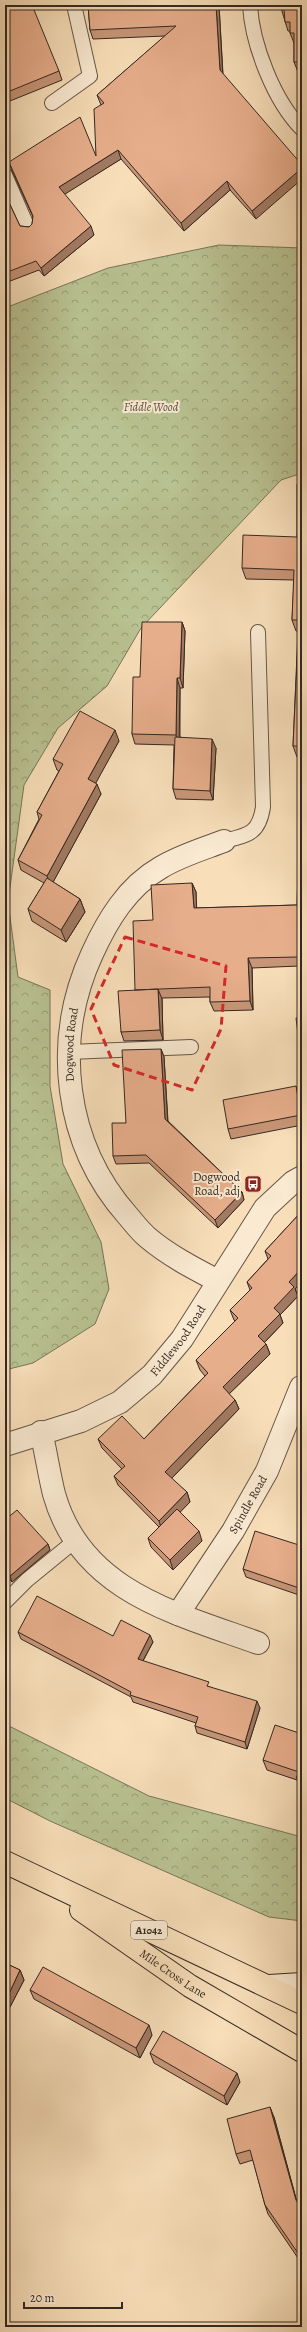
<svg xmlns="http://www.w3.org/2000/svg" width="307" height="2332" font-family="Alegreya,serif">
<defs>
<pattern id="forest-crowns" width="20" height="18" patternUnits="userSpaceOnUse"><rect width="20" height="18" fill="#b9c292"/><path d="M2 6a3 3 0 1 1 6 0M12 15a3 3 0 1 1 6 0" fill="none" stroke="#979e77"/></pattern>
</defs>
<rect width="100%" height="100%" fill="#f8dfba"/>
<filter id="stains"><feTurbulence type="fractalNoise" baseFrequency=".005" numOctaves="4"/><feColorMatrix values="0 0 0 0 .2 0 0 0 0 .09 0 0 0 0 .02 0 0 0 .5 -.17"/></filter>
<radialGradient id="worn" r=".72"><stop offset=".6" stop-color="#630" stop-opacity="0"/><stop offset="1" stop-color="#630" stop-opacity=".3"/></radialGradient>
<path fill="url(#forest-crowns)" stroke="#77755a" d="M219 245 302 248V473L281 480 141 628 107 686 58 728 24 785 8 902 18 977 50 990V1086L63 1164 101 1242 109 1289 95 1324 33 1363 5 1370V308L108 268Z
M5 1724 149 1796 302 1837V1921L269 1917 50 1821 5 1798Z"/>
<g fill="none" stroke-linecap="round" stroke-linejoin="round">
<defs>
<path id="lane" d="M250 5C252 44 274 101 302 129
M52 103 90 76 74 5
M5 175 28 228
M224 841C248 835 259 834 263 807L258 632
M69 1052 191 1047
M5 1602 27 1580 76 1540"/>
<g id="street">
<path id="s1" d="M218 1281C193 1268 168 1255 147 1237 140 1231 134 1223 128 1216 64 1144 52 1041 92 954 107 921 127 887 160 868 179 856 203 849 224 841"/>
<path d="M41 1432C46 1452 49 1474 54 1494 81 1591 175 1613 258 1643"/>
<path id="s2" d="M5 1445 81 1421 120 1402 152 1375 182 1339 265 1208 293 1182 302 1177"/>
<path id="s3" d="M178 1614 233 1531 267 1471 301 1387"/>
</g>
<path id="secondary" d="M269 1986 302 1984"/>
<g id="highway">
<path d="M5 1862 302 2003"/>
<path id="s4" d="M81 1910 190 1986 302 2051"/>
</g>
</defs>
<use href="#lane" stroke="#665647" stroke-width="16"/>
<use href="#street" stroke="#665647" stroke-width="24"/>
<use href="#secondary" stroke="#352821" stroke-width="24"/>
<use href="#highway" stroke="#352821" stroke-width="24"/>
<use href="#lane" stroke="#faead2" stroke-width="14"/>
<use href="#street" stroke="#faead2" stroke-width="22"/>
<use href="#secondary" stroke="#faead2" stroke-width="22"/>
<use href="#highway" stroke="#f8dfba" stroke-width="22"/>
</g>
<path fill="#c79678" stroke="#352821" d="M5 5 59 71 62 80 5 103Z
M88 5H219L223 74 256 219 230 190 184 231 121 159 64 194 94 235 44 276 39 270 5 283V194L20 226 29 227 32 224 33 217 12 171 9 162 96 156 101 105 97 95 165 36 93 39 90 30Z
M302 5V71L298 72 294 62V43L290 33V31H288L281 8Z
M302 484V816L299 807 300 757H297L293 746 298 631H296L292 620 294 580 246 579 242 568 297 537Z
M182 622 185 631 183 688H180V737L216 748 213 800 176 799 173 789 174 745 135 744 132 734 140 677Z
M119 741 95 783 101 794 53 882 80 899 85 912 66 942 32 921 28 909 44 883 21 870 18 860 39 819 37 812 59 771 57 770 53 759Z
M192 883 196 892V908L297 905 299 966 252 968 253 1010 214 1011 210 1002V997L162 998 163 1040 124 1041 121 1032 135 990 153 920Z
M161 1049 164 1057 168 1121 242 1192 244 1200 218 1228 149 1163 116 1164 113 1156 126 1123Z
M299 1096 302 1112V1125L231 1139 228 1129Z
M302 1211V1281L295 1289 298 1296 280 1315 283 1323 264 1343 266 1344 270 1354 229 1394 235 1400 239 1409 171 1479 187 1492 190 1502 180 1512 202 1541 173 1570 151 1547 148 1538 159 1527 118 1485 114 1476 122 1469 102 1448 98 1439H144L205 1376 200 1370 196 1360 235 1321 234 1320 230 1310 250 1290 247 1282 268 1259 265 1251Z
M5 1520 48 1544 50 1550 12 1582 5 1574Z
M302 1546V1596L246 1577 243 1569Z
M18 1632 113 1636 153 1642 143 1661 210 1687 260 1708 247 1749 197 1733 195 1726 196 1723 133 1702 131 1697 21 1639Z
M302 1734V1789L300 1788 297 1780 267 1770 263 1760Z
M5 1963 20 1970 24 1980 10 2007 5 2005Z
M30 1990 152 2035 140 2058 34 1999Z
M150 2053 240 2082 227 2105 154 2063Z
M274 2117 297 2202 302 2209V2264L268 2214 265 2205 253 2160 240 2164 236 2154Z"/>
<path fill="#a27a62" stroke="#352821" d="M216 5H219L223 79 220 70Z
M118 150 121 159 62 196 59 187Z
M302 168V179L256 219 252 211Z
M227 181 230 190 184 231 181 223Z
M91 226 94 235 44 276 41 268Z
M182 622 185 631 183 688 180 678Z
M177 678 180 688 179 745 176 735Z
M115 730 119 741 92 790 88 779Z
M212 739 216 748 213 800 210 791Z
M97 784 101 794 51 886 47 876Z
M192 883 196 892 197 917 194 908Z
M80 899 85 912 66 942 61 930Z
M248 958 252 968 253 1010 250 1001Z
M158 989 162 999 163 1040 160 1030Z
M161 1049 164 1057 168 1127 165 1119Z
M296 1086 299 1096 302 1112V1119L301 1115Z
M242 1192 244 1200 218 1228 215 1220Z
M302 1268V1281L295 1289 298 1296 280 1315 283 1323 261 1346 258 1336 289 1282Z
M266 1344 270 1354 226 1397 223 1387Z
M235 1400 239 1409 168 1482 165 1472Z
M187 1492 190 1502 162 1531 159 1521Z
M199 1531 202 1541 173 1570 170 1560Z
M48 1544 50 1550 12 1582 10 1576Z
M150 1635 153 1642 140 1666 138 1659Z
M257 1701 260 1708 247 1749 245 1742Z
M20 1970 24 1980 10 2007 7 1998Z
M149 2025 152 2035 140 2058 136 2048Z
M237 2073 240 2082 227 2105 224 2096Z
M270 2107 274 2117 299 2210 296 2200Z"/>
<path fill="#e7ae8c" stroke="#352821" d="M5 5H32L59 71 5 93Z
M88 5H216L220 70 302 165V168L252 211 227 181 181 223 118 150 59 187 91 226 41 268 36 261 5 273V194L20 226 29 227 32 224 33 216 9 162 80 117 96 156 94 109 104 103 97 95 176 26 90 30Z
M281 5H302V62H294V33H290V22H285L284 8H281Z
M297 484H302V807H299L300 746H293L299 620H292L294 570 242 568 243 535 297 537Z
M142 622H182L180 678H177L176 735 132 734 133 677H140Z
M80 711 115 730 88 779 97 784 47 876 18 860 42 815 37 812 63 764 53 759Z
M175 737 212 739 210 791 173 789Z
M298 870H302V989L298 957 248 958 250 1001 210 1002V987L135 990 133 921 153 920 151 885 192 883 194 908 297 905Z
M47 878 80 899 61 930 28 909Z
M158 989 160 1030 121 1032 118 991Z
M296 1018H302V1067Z
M161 1049 165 1119 242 1192 215 1220 146 1155 113 1156 112 1123H126L122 1050Z
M296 1086 301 1115 228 1129 223 1100Z
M302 1211V1268L289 1282 294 1287 274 1308 280 1314 258 1336 266 1344 223 1387 235 1400 165 1472 187 1492 159 1521 114 1476 125 1466 98 1439 122 1416 144 1439 208 1373 196 1360 238 1318 230 1310 252 1288 247 1282 271 1256 265 1251Z
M177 1509 199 1531 170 1560 148 1538Z
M17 1510 48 1544 10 1576 5 1570V1520Z
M255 1531 302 1546V1589L243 1569Z
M37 1596 113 1636 121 1620 150 1635 138 1659 209 1682 207 1686 257 1701 245 1742 195 1726 198 1717 130 1695 131 1692 18 1632Z
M275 1725 302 1734V1780L296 1778 299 1772 263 1760Z
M5 1963 20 1970 7 1998 5 1997Z
M43 1967 149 2025 136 2048 30 1990Z
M163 2031 237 2073 224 2096 150 2053Z
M270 2107 296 2200 302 2209V2259L265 2205 250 2150 236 2154 227 2119Z
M5 2322 10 2327H5Z"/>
<path fill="none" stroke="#d62828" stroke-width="3" stroke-dasharray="8 5" stroke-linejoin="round" d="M125 937 226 966 221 1029 192 1090 114 1065 91 1009Z"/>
<defs>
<symbol id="bus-square" viewBox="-11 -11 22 22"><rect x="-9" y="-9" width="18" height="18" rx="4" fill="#8f2418" stroke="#faead2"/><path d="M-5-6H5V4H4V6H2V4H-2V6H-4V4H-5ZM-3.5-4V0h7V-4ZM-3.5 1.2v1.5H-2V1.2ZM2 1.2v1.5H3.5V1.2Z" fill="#fff"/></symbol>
</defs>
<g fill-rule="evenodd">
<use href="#bus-square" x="243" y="1174" width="20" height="20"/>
</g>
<g text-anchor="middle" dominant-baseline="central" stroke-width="4" stroke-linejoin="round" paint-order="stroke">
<rect fill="#faead2" stroke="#706256" stroke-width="1" x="131" y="1921" width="36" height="18" rx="3"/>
<g font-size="11" font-weight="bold" fill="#352821">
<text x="149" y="1930">A1042</text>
</g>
<g font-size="12" font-style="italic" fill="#564e3d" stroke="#faead2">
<text x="151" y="407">Fiddle Wood</text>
</g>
<g font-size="12" fill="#352821" stroke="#faead2">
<text stroke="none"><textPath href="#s1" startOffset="298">Dogwood Road</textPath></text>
<text stroke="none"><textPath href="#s2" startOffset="208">Fiddlewood Road</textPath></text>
<text stroke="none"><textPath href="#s3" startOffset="130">Spindle Road</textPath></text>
<text stroke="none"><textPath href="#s4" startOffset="112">Mile Cross Lane</textPath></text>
</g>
<g font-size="12" fill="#352821" stroke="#faead2" text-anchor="end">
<text x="240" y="1177">Dogwood<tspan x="240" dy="14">Road, adj</tspan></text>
</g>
</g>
<rect width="307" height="2332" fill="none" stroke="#f8dfba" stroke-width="20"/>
<rect x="6" y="6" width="295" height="2320" fill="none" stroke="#352821" stroke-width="2"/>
<rect x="10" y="10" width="287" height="2312" fill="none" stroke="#352821"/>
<path d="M24 2302v6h98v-6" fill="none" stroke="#352821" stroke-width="2"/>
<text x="30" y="2302" font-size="12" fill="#352821" stroke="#faead2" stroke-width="3" paint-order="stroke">20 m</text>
<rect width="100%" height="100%" filter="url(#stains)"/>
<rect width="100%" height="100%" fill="url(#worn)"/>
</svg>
